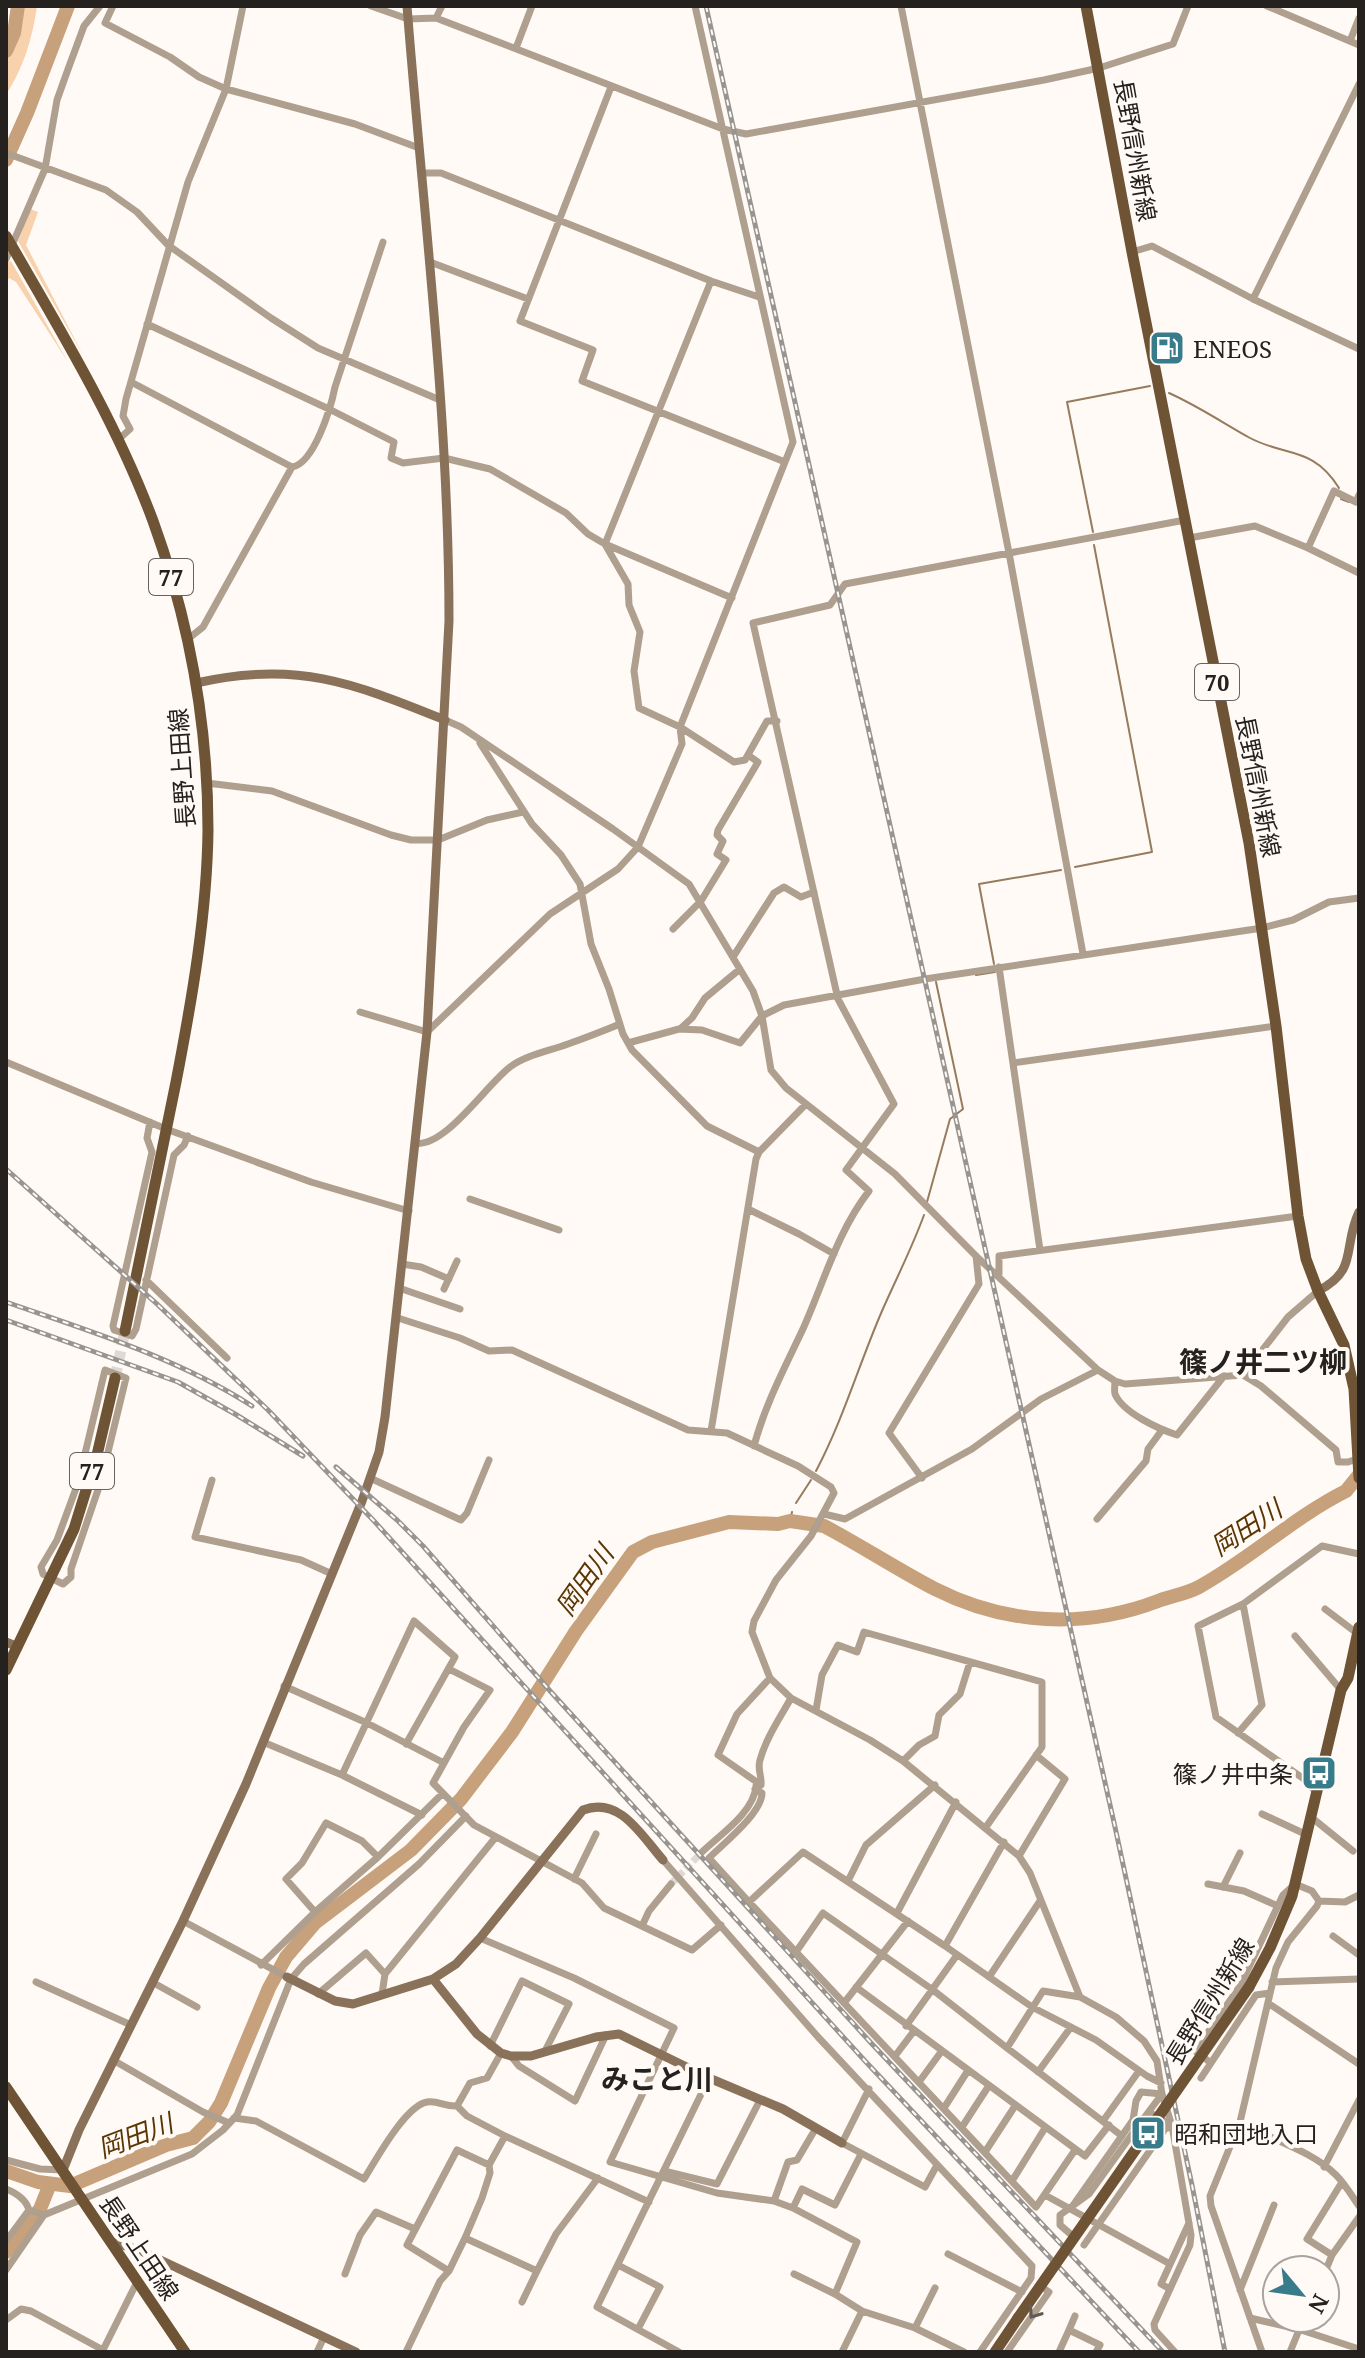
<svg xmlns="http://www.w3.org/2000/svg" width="1365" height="2358" font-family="'Noto Serif','Noto Sans JP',serif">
<rect width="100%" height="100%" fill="#fffaf5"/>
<path fill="#f8d2ac" d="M23 6H37C32 40 24 66 6 95V57L17 40Z
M30 209 38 212 26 245 83 355 18 241Z
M11 261 68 362 16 282 9 278 6 285V263Z"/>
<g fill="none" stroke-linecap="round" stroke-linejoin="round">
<path stroke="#967b5f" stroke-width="2" d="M1169 393C1198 406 1223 423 1250 438 1286 457 1313 446 1339 488
M1341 499 1349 502
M1093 532 1067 402 1150 386
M1075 867 1152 852 1094 545
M994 964 979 884 1061 870
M976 975 995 972
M927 1202 950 1119 963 1109 936 982
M816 1471C843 1420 859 1364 882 1311 896 1279 912 1248 924 1215
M796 1503 811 1480
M790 1521 792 1512"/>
<path stroke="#c7a17b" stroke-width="14" d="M6 51 14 33 18 6
M6 160 27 113 68 6
M6 2171 38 2182 70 2186 166 2145 193 2138 209 2122 221 2103 269 1988 286 1957 315 1923 411 1850 461 1799 512 1732 576 1631 633 1552 652 1542 729 1522 778 1524 790 1521 824 1526C862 1546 898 1570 935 1589 1006 1625 1085 1629 1158 1601 1171 1596 1186 1594 1199 1587 1250 1559 1294 1517 1346 1491L1359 1475
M6 2252 40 2209 50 2184"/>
<path stroke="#ded9d5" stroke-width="7" stroke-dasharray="7 3.5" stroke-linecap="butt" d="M671 1884 700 1854"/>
<path stroke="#ded9d5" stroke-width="11" stroke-dasharray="11 5.5" stroke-linecap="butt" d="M115 1378 125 1331"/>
<path stroke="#af9f8e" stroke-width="7" d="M113 6 105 23 170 57 199 77 226 89 355 124 419 148
M371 6 408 19 436 18 723 129 746 134 1044 80 1099 68 1173 44 1188 6
M695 6 793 442 785 462
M901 6 1009 553 1083 954
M1267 6 1359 45
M436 18 442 6
M1350 41 1359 18
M516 48 532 6
M6 153 106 190 137 212 168 245 271 318 318 348 440 400
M424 173H441L711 281 759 297
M1132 252 1152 246 1253 299 1359 349
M6 259 45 169 57 100 67 72 84 26 100 6
M430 262 528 299
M1253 299 1359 84
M147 324 331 410 394 442 391 458 403 463 444 458 490 469 566 513 588 534 605 544 732 598
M131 382 292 467
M118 440 130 429 123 416 126 399 188 182 226 89 243 6
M1189 538 1255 526 1308 548 1334 491 1356 502 1359 495
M605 544 711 281
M606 546 628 584 629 605 640 632 634 671 639 708 680 727 734 762 745 760 767 721H777
M1308 548 1359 573
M188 639 203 627 292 467C314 464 331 407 335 387L383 242
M445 720 461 727 613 829 689 884 753 991 762 1016 771 1070 786 1088 895 1174 976 1256 1098 1370 1115 1381 1125 1384 1243 1375 1288 1317 1318 1291
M480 743 532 824 561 855 580 884 591 944 609 989 623 1034 632 1050 707 1126 759 1152
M207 783 272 791 391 835 411 840H438L487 820 523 812
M673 929 701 901 726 860 717 854 723 841 717 835 718 830 758 762 748 755
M733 957 774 893 784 887 801 897 814 892
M999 967 1040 1250
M360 1012 427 1032 550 914 618 869 638 847 682 744 680 727 785 462 582 381 593 350 520 321 611 87
M680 1029 692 1018 705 998 740 969
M628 1043 679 1029 702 1030 740 1043 762 1016 784 1005 925 979 1262 928 1293 920 1329 902 1359 898
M6 1062 166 1129 311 1182 409 1211
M1013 1063 1276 1026
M150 1122 147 1138 152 1152 113 1326 114 1330 132 1336 136 1329 174 1155 184 1145 188 1136
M415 1143C444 1149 487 1084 510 1067 526 1055 549 1051 568 1044 585 1038 603 1031 620 1024
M470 1199 559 1230
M748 1209 799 1234 834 1254
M402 1264 421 1267 449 1279
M999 1274V1256L1298 1216
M146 1280 227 1358
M399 1288 460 1309
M444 1289 457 1261
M398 1318 460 1338 489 1351 512 1350 688 1430 727 1433 798 1466 831 1487 834 1493 811 1536 776 1580 754 1621 752 1632 770 1678 791 1698 870 1740 903 1761 1019 1856
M105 1370 126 1378 101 1481 71 1569V1577L63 1584 43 1574 41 1567 57 1540 78 1483Z
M1243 1375 1261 1386 1336 1450 1338 1462H1348L1357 1459
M1115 1381C1115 1385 1114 1390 1115 1394 1123 1413 1159 1429 1177 1435L1224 1376
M711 1431 756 1159 759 1152 806 1104
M754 1446C765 1405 784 1369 802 1331 823 1285 837 1232 869 1191L846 1170 894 1104 838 999 753 623 830 605 845 584 1185 520
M370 1478 461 1520 467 1513 489 1460
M922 1478 889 1433 979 1284 976 1256
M212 1480 195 1537 301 1560 332 1574
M824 1514 845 1519 972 1449 1041 1399 1098 1370
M1097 1519 1146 1461 1148 1449 1162 1430
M1325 1609 1358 1634
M1295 1636 1341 1690
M449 1669 490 1690 464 1727 433 1783 474 1825 582 1883 604 1908 692 1950 721 1925
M770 1678 737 1714 718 1755 761 1785C762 1776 757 1769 760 1760 766 1738 780 1718 791 1698
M284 1686 367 1723 444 1763
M816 1710 822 1675 838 1645 857 1652 864 1632 1042 1682V1747L986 1827
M1238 1733 1262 1705 1243 1604
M263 1742 342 1775 422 1815
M1036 1755 1065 1779 1019 1856 1030 1873 1080 1997
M903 1761 919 1745 935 1736 939 1715 960 1694 970 1662
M342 1775 414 1621 455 1657 406 1744
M1315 1791 1304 1779 1216 1717 1198 1626 1243 1604 1322 1546 1359 1554
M1262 1814 1305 1834
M1311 1817 1353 1851
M700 1854C718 1836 754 1813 756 1786
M663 1860 818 2037 1032 2266 1031 2278 980 2352
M574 1879 596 1834
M848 1881 866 1845 935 1785
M1208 1884 1244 1891 1278 1906
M1223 1887 1240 1853
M1319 1901 1345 1902 1359 1895
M749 1902 709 1858C724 1843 762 1813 762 1793L755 1789
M315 1912 286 1879 302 1863 326 1823 362 1841 378 1857
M897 1913 956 1802
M183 1921 287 1977
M642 1926 649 1911 671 1884
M1333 1936 1359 1955
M480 1938 574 1978 674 2028 610 2162 717 2193 774 2201 793 2208 857 2242 835 2294 862 2311 842 2352
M945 1946 1004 1842
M796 1952 823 1913 933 1990 1007 2048 1043 1991 1080 1997 1116 2017 1144 2041 1157 2061 1162 2094 1172 2126 1191 2235 1190 2245 1154 2324 1155 2330 1175 2352
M261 1965 315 1912 378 1857 442 1794
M989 1977 1040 1901
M36 1982 131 2025
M152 1982 197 2007
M1272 1982 1359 1979
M856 1987 1085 2156 1109 2125
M318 1994 366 1953 385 1974
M382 1994 385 1974 495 1838
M844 2003 908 1921
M1268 2003 1359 2064
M906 2026 957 1955
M490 2046 522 1981 569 2004 545 2051
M1007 2048 1122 2136
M511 2056 519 2066 575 2101 606 2035
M895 2056 914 2031
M113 2060 203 2112 229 2123
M1211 2063 1195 2051 1240 1986 1283 1895 1295 1884 1312 1891 1319 1901 1317 1906 1288 1942 1276 1968 1240 2122C1271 2140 1311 2150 1336 2175 1345 2184 1352 2196 1359 2206
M1038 2072 1071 2027
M1201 2078 1256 1995 1270 1993
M919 2082 941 2052
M869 2089 842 2143 925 2187 937 2165
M457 2106 470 2083 487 2078 501 2053
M944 2108 967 2072
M234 2118 256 2121 364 2179C376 2160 405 2106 427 2102 438 2100 445 2107 457 2106L467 2116 505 2136
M1103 2121 1139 2071
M1240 2122 1210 2196 1211 2206 1262 2352
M1138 2126 1162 2094
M962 2127 988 2087
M1075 2150 1036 2207 749 1902 803 1852 945 1946 1032 2007 1096 2040 1147 2076 1161 2083
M985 2152 1015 2106
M6 2160 40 2169 63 2170
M1324 2167 1359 2100
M664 2171 717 2184 760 2100
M1012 2181 1045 2128
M6 2189C16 2193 26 2199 29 2210L44 2215
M1045 2195 1170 2264
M774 2201 788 2162 797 2160 816 2128
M1074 2204 1133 2120 1136 2101 1141 2092 1162 2094
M793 2208 802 2189 835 2205 861 2154
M465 2238 537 2271 556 2234 598 2178
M6 2241 29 2210
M1084 2245 1165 2129 1172 2126 1149 2112
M948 2254 1022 2292
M1332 2255 1307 2239 1342 2182
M618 2265 660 2287 638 2329
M6 2270 44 2215 192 2154 223 2130 237 2115 291 1979 304 1964 419 1864 466 1816
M449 2271 407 2245 457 2150 489 2165
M1325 2272 1332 2255 1359 2217
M345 2274 360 2235 376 2212 415 2229
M794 2274 835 2294
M1170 2289 1161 2284 1189 2223
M1240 2290 1274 2205
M522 2302 537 2271
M862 2311 915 2328 964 2352
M1250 2318 1298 2329 1359 2349
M6 2320 21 2309 31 2311 103 2350 137 2282
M915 2328 935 2288
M1069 2330 1075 2316
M317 2352 324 2337
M406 2352 440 2281 449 2271 465 2238 482 2198 490 2173 489 2165 505 2136 649 2202
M679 2352 597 2307 709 2078
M1007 2352 1049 2292 1039 2285
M1059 2352 1069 2330 1100 2345 1096 2352
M1290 2352 1304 2318"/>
<path stroke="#8a725a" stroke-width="9" d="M196 683C297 660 353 683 445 720
M1318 1291C1359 1270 1342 1248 1359 1212
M6 1642 18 1647
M287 1977 335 2001 353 2004 433 1979 456 1964 480 1938 583 1810C620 1796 641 1835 663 1860
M433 1979 477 2034 501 2053 511 2056H531L596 2037 619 2034 709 2078 783 2109 842 2143
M63 2170 79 2130 183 1921 246 1784 362 1501 379 1452 385 1417 427 1032 449 621C449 415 423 211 407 6
M112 2242 139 2250 356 2352"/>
<path stroke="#6f5335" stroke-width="11" d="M1086 6 1132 252 1249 843 1276 1026 1298 1216 1306 1259 1318 1291 1344 1345 1354 1389 1359 1478
M6 236C59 328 116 421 153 521 189 620 208 724 208 830 207 914 192 999 176 1082 159 1165 142 1248 125 1331
M6 1670 74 1529 97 1455 115 1378
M1249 1987 1270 1948 1292 1896 1341 1690 1348 1678 1359 1627
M6 2087 185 2352
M995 2352 1018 2318"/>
<defs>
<path id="rail" d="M706 6 1115 1827 1192 2185 1225 2352
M6 1169 157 1304 268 1410 374 1521 866 2062 1139 2352
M6 1302C89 1331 178 1358 252 1406
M6 1320 178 1382 235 1414 303 1456
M336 1467 397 1520 423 1546 551 1692 872 2044 1163 2352"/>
</defs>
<use href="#rail" stroke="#989490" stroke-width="5"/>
<use href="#rail" stroke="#fffaf5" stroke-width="2" stroke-dasharray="6" stroke-linecap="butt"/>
<path stroke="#af9f8e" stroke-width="7" d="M1074 2237 1060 2225V2215L1089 2194 1138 2126"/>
<path stroke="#6f5335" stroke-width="11" d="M1018 2318 1249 1987"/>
</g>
<defs><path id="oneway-chevron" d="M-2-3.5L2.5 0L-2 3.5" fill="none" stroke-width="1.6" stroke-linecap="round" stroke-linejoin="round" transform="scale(2)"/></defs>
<use stroke="#635a51" href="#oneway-chevron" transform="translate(1034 2313) rotate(125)"/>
<defs>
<symbol id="fuel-square" viewBox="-11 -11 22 22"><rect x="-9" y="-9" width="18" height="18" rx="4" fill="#387c8c" stroke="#fffaf5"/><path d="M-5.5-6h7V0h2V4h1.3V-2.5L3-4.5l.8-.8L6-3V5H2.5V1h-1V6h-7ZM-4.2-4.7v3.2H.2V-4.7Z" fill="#fff"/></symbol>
<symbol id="bus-square" viewBox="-11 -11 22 22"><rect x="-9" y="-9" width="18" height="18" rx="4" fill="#387c8c" stroke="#fffaf5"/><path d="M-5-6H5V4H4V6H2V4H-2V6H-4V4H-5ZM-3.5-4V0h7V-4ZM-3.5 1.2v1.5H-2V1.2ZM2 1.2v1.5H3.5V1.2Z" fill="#fff"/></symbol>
</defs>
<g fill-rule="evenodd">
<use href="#fuel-square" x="1147" y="328" width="40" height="40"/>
<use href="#bus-square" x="1299" y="1753" width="40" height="40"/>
<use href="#bus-square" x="1128" y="2113" width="40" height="40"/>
</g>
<g text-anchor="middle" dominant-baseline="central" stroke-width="8" stroke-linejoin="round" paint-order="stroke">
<g fill="#fffaf5" stroke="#66625f" stroke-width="2">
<rect x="149" y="559" width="44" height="36" rx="6"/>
<rect x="1195" y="664" width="44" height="36" rx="6"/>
<rect x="70" y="1453" width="44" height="36" rx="6"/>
</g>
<g font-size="22" font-weight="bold" fill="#24211f">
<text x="171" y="577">77</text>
<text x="1217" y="682">70</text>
<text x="92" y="1471">77</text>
</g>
<g font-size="24" fill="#24211f" stroke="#fffaf5">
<text transform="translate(1136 150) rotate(80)">長野信州新線</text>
<text transform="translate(181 768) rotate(-94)">長野上田線</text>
<text transform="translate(1259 786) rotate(79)">長野信州新線</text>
<text transform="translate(1209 2001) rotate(-58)">長野信州新線</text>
<text transform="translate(140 2247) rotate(56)">長野上田線</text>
</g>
<g font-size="24" fill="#24211f" stroke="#fffaf5" text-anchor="start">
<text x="1193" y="348">ENEOS</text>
<text x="1293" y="1773" text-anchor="end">篠ノ井中条</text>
<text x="1174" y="2133">昭和団地入口</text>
</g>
<g font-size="26" font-style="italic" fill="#5b3605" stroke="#fffaf5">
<text transform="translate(1246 1527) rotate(-33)">岡田川</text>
<text transform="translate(584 1580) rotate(-55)">岡田川</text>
<text transform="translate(135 2135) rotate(-21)">岡田川</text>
</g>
<g font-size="28" font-weight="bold" fill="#24211f" stroke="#fffaf5">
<text x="1263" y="1361">篠ノ井二ツ柳</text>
<text x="657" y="2078">みこと川</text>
</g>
</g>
<rect width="1365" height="2358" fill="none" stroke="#24211f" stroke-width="16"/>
<g transform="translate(1301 2294) rotate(119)"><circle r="38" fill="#fffaf5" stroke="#a7a39f" stroke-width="2"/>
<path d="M0-6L14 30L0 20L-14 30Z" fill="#387c8c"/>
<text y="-12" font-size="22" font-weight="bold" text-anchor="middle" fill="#24211f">N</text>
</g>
</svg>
